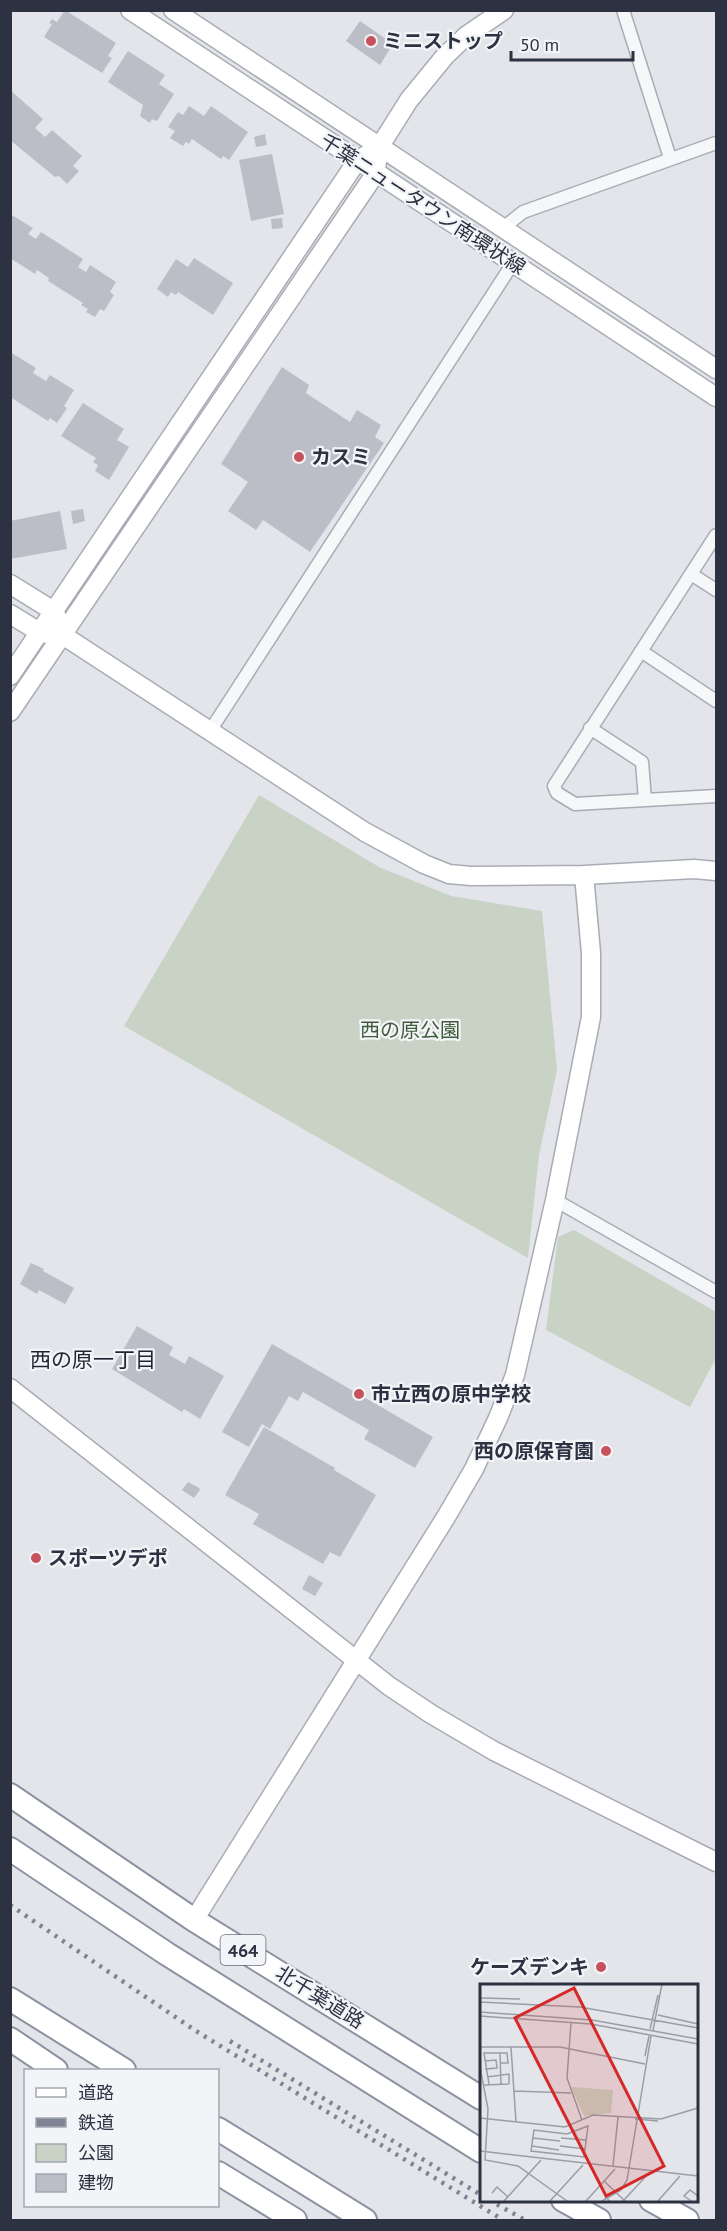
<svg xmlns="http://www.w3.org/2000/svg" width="727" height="2231" font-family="'PT Sans','Noto Sans JP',sans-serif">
<rect width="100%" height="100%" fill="#e3e5ea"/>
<path fill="#c8d3c5" d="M259 795 379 867 451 896 542 911 557 1070 539 1155 528 1258 124 1026Z
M574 1230 716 1312V1358L690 1407 546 1330 558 1237Z"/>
<path fill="#bbbec7" d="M65 10 116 43 108 56 112 58 102 73 44 37 52 24 49 23 52 19 57 22Z
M360 21 393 44 380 65 346 41Z
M128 51 165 75 159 84 174 94 157 121 152 119 150 123 140 116 143 105 108 82Z
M10 90 43 119 35 128 45 137 52 130 82 156 73 166 79 171 67 184 59 176 55 177 10 140Z
M189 106 204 116 211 106 248 132 229 160 223 156 221 159 192 139 189 144 186 142 183 146 170 138 175 131 168 127 178 112 183 115Z
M265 134 267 145 256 147 254 137Z
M272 154 284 214 251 221 239 160Z
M10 214 33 228 28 234 36 239 41 232 83 259 78 267 86 272 90 265 116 282 110 292 114 295 104 311 100 309 95 317 86 312 88 309 81 305 83 303 48 281 49 278 37 270 35 274 10 258Z
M282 218 283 228 272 229 271 219Z
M194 258 233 283 213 315 178 292 176 295 171 292 168 297 157 289 176 259 188 267Z
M10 352 36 368 33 373 46 381 50 375 74 390 64 406 67 408 57 423 50 418 48 421 10 397Z
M282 367 309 385 306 393 350 422 357 410 381 425 375 437 384 443 310 552 263 520 256 530 228 511 248 482 221 464Z
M83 403 124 429 117 440 129 447 109 480 95 471 98 465 93 462 96 458 61 436Z
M83 509 85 521 73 524 71 511Z
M60 511 67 549 10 559V521Z
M31 1263 44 1269 43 1271 74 1288 65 1304 39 1290 37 1294 20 1284Z
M137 1326 173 1347 169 1355 185 1364 189 1356 224 1376 200 1419 184 1409 182 1412 112 1369Z
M272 1344 433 1437 415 1468 364 1439 369 1430 303 1392 298 1401 289 1396 270 1429 262 1424 249 1447 222 1432Z
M264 1427 335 1468 334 1470 376 1495 340 1557 330 1552 323 1564 253 1524 259 1514 225 1495Z
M188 1482 199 1488 200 1490 194 1498 182 1490Z
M309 1575 323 1583 315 1596 302 1589Z"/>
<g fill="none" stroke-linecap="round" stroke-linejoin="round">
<defs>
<path id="street" d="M623 10 670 158
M503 228 523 212 716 143
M716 535 554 786 557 793 575 804 716 796
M691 574 716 590
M641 651 716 701
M590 728 642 762 645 800
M210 731 513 263
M555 1200 716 1292"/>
<path id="secondary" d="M130 10 716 397
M173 10 716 369
M10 584 55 612 59 623
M10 614 41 633 64 636 365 832 424 864 449 874 471 876 584 875 694 869 716 871
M10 676 357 161 380 146 409 100 445 56 466 36 504 10
M10 712 375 174 377 162
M10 1388 389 1686 431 1714 494 1751 716 1862
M194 1920 446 1517 474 1469 498 1418 515 1375 555 1200 591 1017V953L584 875"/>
<path id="highway" d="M10 1795 194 1920 481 2098
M10 1849 167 1954 481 2151
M10 1999 124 2070
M10 2039 56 2070
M218 2129 365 2220
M218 2173 295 2220
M563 2200 599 2220
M651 2200 687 2220"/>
</defs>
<use href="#street" stroke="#a8acb4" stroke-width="15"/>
<use href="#secondary" stroke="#a8acb4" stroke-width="21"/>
<use href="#highway" stroke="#8c92a0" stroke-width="26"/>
<use href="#street" stroke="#f6f7f9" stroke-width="12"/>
<use href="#secondary" stroke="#fff" stroke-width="18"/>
<use href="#highway" stroke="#fff" stroke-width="22"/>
<path stroke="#7e8493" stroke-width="4.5" stroke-dasharray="3 6" stroke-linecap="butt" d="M10 1905 196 2031 503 2220
M230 2041 481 2195
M489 2200 525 2220"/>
</g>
<g fill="#c5525c" stroke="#f3f4f8" stroke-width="2">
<circle cx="371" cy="41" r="6"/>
<circle cx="299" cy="457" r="6"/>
<circle cx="359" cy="1394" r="6"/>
<circle cx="606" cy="1451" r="6"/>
<circle cx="36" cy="1558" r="6"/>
<circle cx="601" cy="1967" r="6"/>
</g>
<g text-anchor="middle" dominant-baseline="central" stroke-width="4.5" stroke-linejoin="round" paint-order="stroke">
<rect fill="#f3f4f8" stroke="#686c78" stroke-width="1.5" x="220.5" y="1935" width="45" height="30" rx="4.5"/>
<g font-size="18" font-weight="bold" fill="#2c3241">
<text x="243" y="1950">464</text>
</g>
<g font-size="20" font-weight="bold" fill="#2c3241" stroke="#f3f4f8" text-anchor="start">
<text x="383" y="41">ミニストップ</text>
<text x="311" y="457">カスミ</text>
<text x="371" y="1394">市立西の原中学校</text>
<text x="594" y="1451" text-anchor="end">西の原保育園</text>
<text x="48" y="1558">スポーツデポ</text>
<text x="589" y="1967" text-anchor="end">ケーズデンキ</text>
</g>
<g font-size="20" fill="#2c3241" stroke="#f3f4f8">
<text transform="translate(423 204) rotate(33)">千葉ニュータウン南環状線</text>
<text transform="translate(320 1997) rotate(32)">北千葉道路</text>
</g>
<g font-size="20" fill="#3f5c3a" stroke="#f3f4f8">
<text x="410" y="1030">西の原公園</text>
</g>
<g font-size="21" fill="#1e2432" stroke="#f3f4f8">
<text x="93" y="1359">西の原一丁目</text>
</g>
</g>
<g transform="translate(480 1984)">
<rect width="218" height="218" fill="#e3e5ea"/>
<path d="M91 103 133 106 131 129 104 132Z" fill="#c8d3c5"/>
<path fill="none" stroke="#9a9da6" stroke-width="1.5" d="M0 14 40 15M0 18 100 23 218 44M0 28 112 36 218 55M178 31 218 40M0 32 111 40 218 60M91 39 87 94 102 136M170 45 178 11M173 46 182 0M0 63H80L165 80M31 63 36 138M20 69 21 101M165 72 169 52M5 77 16 76 17 84 5 85M0 83 8 125 5 176 38 182 87 217M7 93 29 90V100M9 100 4 69H27L28 79H20M4 101 29 100M0 106V129M34 107 91 109M0 134 85 143 113 131 181 135 218 124M155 135 178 137M108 142 104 173 51 167 54 146 87 150ZM53 154 80 157M81 154 106 156M52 162 79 166M80 162 106 165M0 167 218 192M110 182 129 217M133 182 138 133M124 197 145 217M12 209 17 203 28 213M24 217 61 176M70 217 103 181M106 217 135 185M122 217 141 206 147 196 171 52M143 217 169 189M178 217 200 192M211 217 204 212 210 206 218 212"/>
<path fill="#d62828" fill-opacity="0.15" stroke="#d62828" stroke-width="3" d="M94 4 184 182 126 212 35 34Z"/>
<rect width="218" height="218" fill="none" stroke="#2c3241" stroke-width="3"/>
</g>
<rect width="727" height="2231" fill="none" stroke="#2c3241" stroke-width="24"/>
<rect x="24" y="2069" width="195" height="138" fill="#f3f4f8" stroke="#a3a6af" stroke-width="1.5"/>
<rect x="36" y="2088" width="30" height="9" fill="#ffffff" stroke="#a3a6af" stroke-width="1.5"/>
<text x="78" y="2099" font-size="18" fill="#2c3241">道路</text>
<rect x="36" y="2118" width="30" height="9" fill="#7e8493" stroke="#a3a6af" stroke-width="1.5"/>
<text x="78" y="2129" font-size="18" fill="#2c3241">鉄道</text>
<rect x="36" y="2144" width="30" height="18" fill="#c8d3c5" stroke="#a3a6af" stroke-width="1.5"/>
<text x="78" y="2159" font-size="18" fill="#2c3241">公園</text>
<rect x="36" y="2174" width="30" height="18" fill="#bbbec7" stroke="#a3a6af" stroke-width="1.5"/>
<text x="78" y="2189" font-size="18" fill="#2c3241">建物</text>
<path d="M511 51v9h122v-9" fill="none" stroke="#2c3241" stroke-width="3"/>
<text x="520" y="51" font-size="18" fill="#2c3241" stroke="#f3f4f8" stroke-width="4.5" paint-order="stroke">50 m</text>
</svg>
